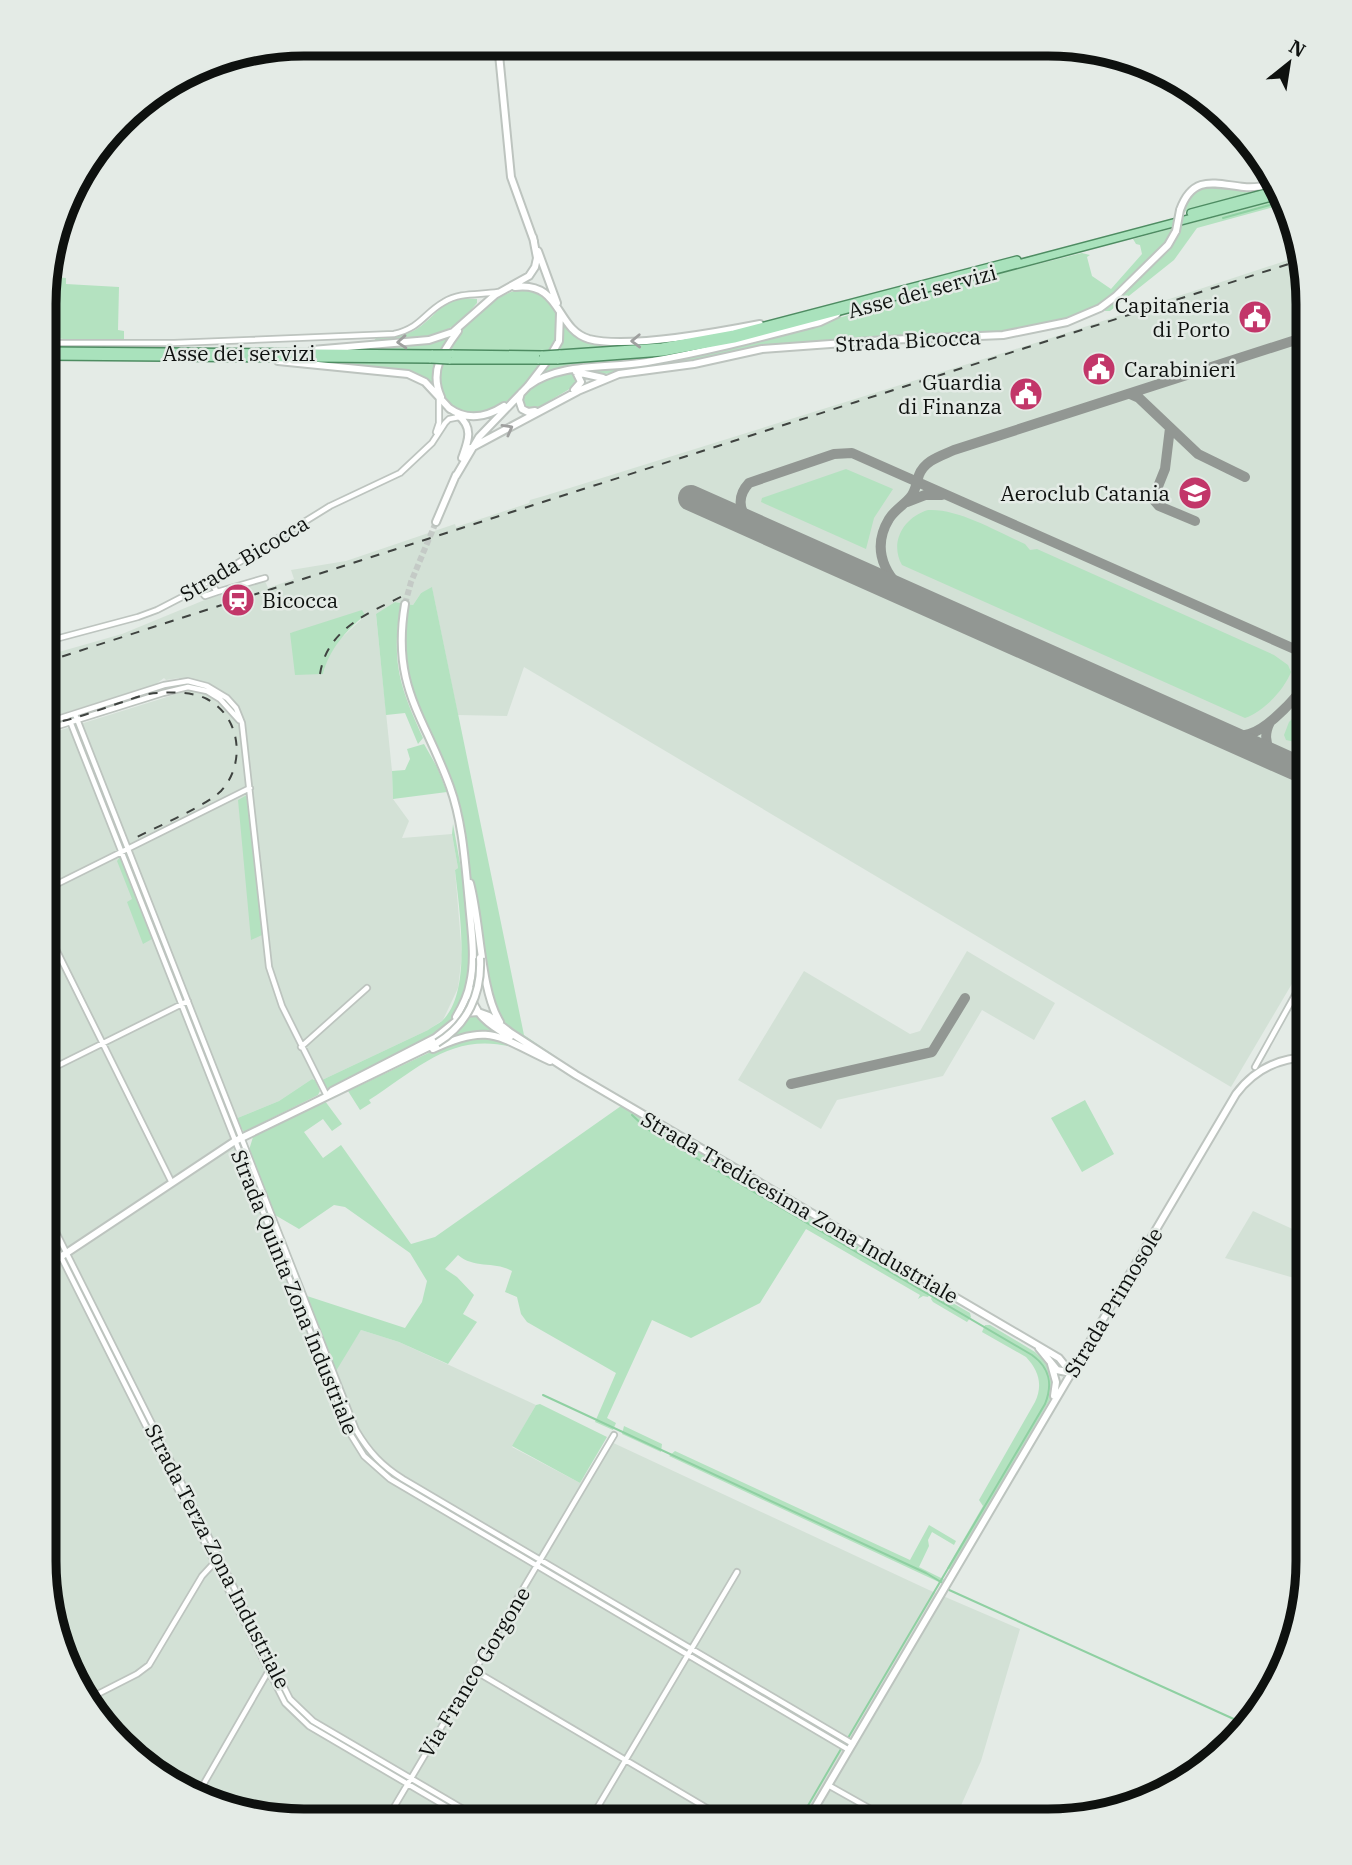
<svg xmlns="http://www.w3.org/2000/svg" width="1352" height="1865" font-family="'IBM Plex Serif',serif">
<rect width="100%" height="100%" fill="#e4ebe6"/>
<path fill="#d3e1d6" fill-rule="evenodd" d="M1297 257 1308 304V978L1296 984 1293 982 1231 1087 524 667 507 716 458 715 432 588 421 593 413 605 395 602 376 615 392 771 393 799 409 821 402 838 452 834 458 868 455 870 462 955 458 988 443 1020 428 1030 322 1080 312 1079 279 1101 235 1119 335 1370 361 1330 399 1342 536 1405 512 1447 580 1483 607 1440 929 1590 1020 1629 981 1761 954 1821 270 1819 159 1777 108 1732 70 1676 44 1561 45 735 183 692 179 678 166 680 164 678 156 684 45 719V656L122 634 207 599 240 589 265 581 268 588 294 579 291 570 346 561 455 524 456 527 529 503 530 500 544 496 1051 338ZM365 616 336 643 327 660 323 674 290 633Z
M967 951 1055 1003 1034 1040 982 1010 943 1076 837 1100 821 1129 738 1080 804 971 910 1034 920 1031Z
M1253 1211 1308 1236V1282L1225 1258Z"/>
<path fill="#b4e2c0" d="M1210 185H1278L1279 187 1183 212C1188 198 1195 190 1210 185Z
M1284 198 1285 204 1197 228 1174 260 1110 311H1105L1104 308C1124 294 1171 253 1178 231L1115 294 1100 305 1066 320 1001 333 783 344 689 363 597 375 581 371 620 368 806 327 974 280 1082 253 1090 255 1087 257 1092 276 1111 289 1142 254 1140 245 1136 244 1133 239Z
M46 276 66 278V284L119 287 118 330 124 331V340L80 341 47 337Z
M525 289C610 304 509 436 457 410 401 381 484 290 525 289Z
M463 298 477 299V303C444 343 422 338 374 341L376 338C389 337 403 337 415 330 435 318 437 304 463 298Z
M563 318 588 341 709 335 556 363 634 359 711 348 627 363 556 369 539 375C551 357 565 342 563 318Z
M452 335C440 351 430 368 435 388L419 375 400 369 325 362 429 363 434 351 340 350 431 342Z
M572 372 576 375 578 384 534 410 529 411 521 404 522 397 544 377Z
M846 469 893 489 874 518 866 549 761 502 762 498Z
M928 510C958 508 998 532 1025 544L1030 550 1037 549 1274 655 1288 665 1291 672C1284 690 1264 711 1245 718L902 565C889 542 904 517 928 510Z
M432 587 524 1035 564 1062 505 1026 491 998 458 799C443 752 414 712 405 663 401 645 405 623 407 604L413 605 421 593Z
M395 602 401 603C391 662 399 685 423 738L418 744 405 713 386 715 376 614Z
M362 610 365 615C345 632 330 648 323 674L295 675 290 633Z
M1308 703V745L1286 740 1284 735 1289 722Z
M424 744 437 767 447 792 393 799 392 771 405 770 410 759 407 749Z
M247 795 262 935 251 940 238 800Z
M453 824 467 902 470 957 468 984 455 1017 433 1036 327 1089 322 1080 428 1030C432 1027 438 1024 442 1021 473 992 459 908 455 870L458 868 452 834Z
M120 857 152 939 143 944 127 902 132 899 117 861Z
M470 1013H478L506 1037C481 1030 465 1033 441 1043Z
M492 1036 523 1050C456 1028 423 1065 369 1100L371 1103 360 1110 348 1091 458 1039Z
M312 1079 315 1080 320 1091 318 1095 244 1132 235 1119 279 1101Z
M1085 1100 1114 1154 1082 1172 1051 1118Z
M325 1101 342 1124 332 1131 323 1119 304 1132 323 1158 341 1145 411 1244 435 1237 621 1106 930 1289V1293L928 1297 923 1296 918 1299 920 1295 806 1229 760 1303 691 1338 652 1320 607 1418 616 1423 613 1430 595 1422 616 1373 527 1322 521 1314 517 1297 505 1292 512 1271C495 1261 474 1269 458 1255L445 1269 457 1277 474 1295 463 1314 477 1322 448 1364 399 1342 361 1330 336 1371 307 1296 405 1328 422 1302 427 1281 410 1253 345 1207 334 1205 299 1229 275 1215 249 1150 253 1137Z
M933 1294H937L970 1313 971 1317 967 1322 933 1302 931 1299Z
M985 1325H990L1035 1352 1047 1363 1053 1376 1052 1396 951 1570 947 1568 983 1506 979 1500 1035 1402C1043 1385 1039 1371 1026 1357L982 1332Z
M540 1404 607 1437 580 1483 512 1446 536 1405Z
M624 1426 662 1444 661 1452 622 1434Z
M675 1451 910 1560 929 1525 956 1541 954 1545 932 1532 928 1540 929 1546 919 1567 945 1580 943 1584 669 1456Z"/>
<g fill="none" stroke-linecap="round" stroke-linejoin="round">
<path stroke="#8fd0a2" stroke-width="2" d="M1223 218 1284 201
M632 1115 647 1129 662 1138 1032 1355C1050 1368 1053 1384 1045 1404L848 1738
M543 1395 926 1573 941 1582
M947 1589 1247 1725
M799 1821 841 1749"/>
<path stroke="#929793" stroke-width="10" d="M1130 394 1139 398 1198 454 1245 477
M1170 428 1165 469 1153 499 1159 506 1195 521
M907 502 925 495H942
M752 525C739 512 736 497 749 483L834 454 852 453 1308 655
M919 600C888 584 869 552 889 519 895 509 906 504 912 495 916 489 917 481 919 475 925 460 941 456 954 450L1308 336
M1270 722C1262 738 1267 752 1282 761
M1221 734C1231 736 1240 737 1249 734 1267 729 1303 694 1308 676
M1287 763 1296 766 1308 765
M791 1084 932 1052 965 998"/>
<path stroke="#929793" stroke-width="26" d="M691 498 1308 773"/>
<path stroke="#c4cac6" stroke-width="6" stroke-dasharray="6 3" stroke-linecap="butt" d="M405 604 411 582 436 522"/>
<defs>
<path id="street" d="M46 343H174L394 334C422 327 423 314 444 302 460 292 480 295 498 292
M436 432 439 423V399
M197 587 205 596 217 592 209 579
M217 592 265 578
M48 641 138 617 157 610 186 595 330 506 400 473 432 443 445 423 449 419 459 417
M75 714 356 1430C369 1452 382 1466 403 1479L853 1744
M68 716 351 1435 364 1456 390 1479 849 1750
M45 723 164 685 188 681 207 686 227 698 236 708 242 723 269 967 282 1006 327 1096
M45 730 163 693 188 687 207 691 220 699 239 720
M45 890 250 788
M45 927 171 1181
M301 1047 367 988
M1255 1067 1295 995 1302 986 1308 985
M45 1072 188 1001
M44 1208 290 1699 313 1721 482 1820
M44 1223 285 1703 309 1726 469 1820
M44 1248 54 1242
M475 1671 727 1820
M86 1700 137 1674 149 1665 202 1576 214 1563 220 1560
M828 1785 892 1821
M199 1792 268 1672
M387 1819 614 1435
M590 1820 737 1572"/>
<path id="secondary" d="M498 44 511 177 534 241
M1180 210C1193 174 1215 184 1244 187 1255 188 1266 186 1277 183
M538 251 557 303
M515 287C562 281 555 329 589 339 627 349 719 332 760 324
M312 350 429 340 453 332 495 295 529 276 535 267 537 258 533 237
M278 361 408 374 425 382 450 409
M576 372 603 378
M528 386C560 362 608 369 647 362 705 352 762 337 820 322L837 314
M574 390 581 382 576 372
M521 393 519 400 522 409 528 412 535 411
M441 397C429 371 443 351 458 331
M449 408C467 421 487 417 504 406
M458 415C474 428 468 441 462 458
M471 448 578 391 619 374 694 364 762 349 885 340 1003 335 1067 322 1100 308 1116 296 1168 245 1176 231
M456 476 479 437 528 386 548 360 559 341 560 313
M436 522 456 475
M405 604C391 687 424 715 450 787 463 823 465 864 469 903 471 928 476 958 470 983 468 995 462 1007 456 1017
M470 883C481 923 480 990 500 1022
M470 989C472 1014 491 1026 510 1037
M433 1049C490 1022 498 1037 550 1061
M327 1096 332 1091 435 1038 466 1013 478 1012 489 1016 511 1033 576 1075 1059 1358 1071 1373
M44 1268 235 1141 437 1043
M1039 1348 1057 1370 1071 1373
M1051 1364 1056 1382 1054 1396
M807 1821 1236 1094C1254 1070 1279 1058 1308 1057"/>
<path id="primary" d="M1191 213 1281 189
M46 351 433 354
M452 354 543 355
M559 354 662 347 734 334 1017 260
M46 356 431 359
M449 360H539
M557 360 663 352 734 339 1283 194"/>
</defs>
<use href="#street" stroke="#bdc4bf" stroke-width="8"/>
<use href="#secondary" stroke="#bdc4bf" stroke-width="10"/>
<use href="#primary" stroke="#4e8c62" stroke-width="10"/>
<use href="#street" stroke="#fff" stroke-width="4.5"/>
<use href="#secondary" stroke="#fff" stroke-width="6"/>
<use href="#primary" stroke="#a9e2bc" stroke-width="7"/>
<path stroke="#3f4340" stroke-width="2" stroke-dasharray="9 9" stroke-linecap="butt" d="M45 662C463 527 881 394 1298 261
M320 674C327 629 368 613 405 595
M45 724C72 721 97 710 123 702 134 698 147 693 159 693 174 692 193 692 207 699 241 717 246 764 221 791 206 806 152 829 131 840"/>
<defs>
<path id="secondary-bridge" d="M1176 231 1180 210
M437 1043C467 1025 482 994 480 958"/>
<path id="primary-bridge" d="M433 354H452
M543 355 559 354
M431 359 449 360
M539 360H557"/>
</defs>
<use href="#secondary-bridge" stroke="#bdc4bf" stroke-width="10" stroke-linecap="butt"/>
<use href="#primary-bridge" stroke="#4e8c62" stroke-width="10" stroke-linecap="butt"/>
<use href="#secondary-bridge" stroke="#fff" stroke-width="6"/>
<use href="#primary-bridge" stroke="#a9e2bc" stroke-width="7"/>
</g>
<defs><path id="oneway-chevron" d="M-2-3.5L2.5 0L-2 3.5" fill="none" stroke-width="1.6" stroke-linecap="round" stroke-linejoin="round" transform="scale(1.75)"/></defs>
<g stroke="#9fa09f">
<use href="#oneway-chevron" transform="translate(636 341) rotate(178)"/>
<use href="#oneway-chevron" transform="translate(402 342) rotate(176)"/>
<use href="#oneway-chevron" transform="translate(508 429) rotate(-29)"/>
</g>
<defs>
<symbol id="civic-disc" viewBox="-11 -11 22 22"><circle r="9.5" fill="#c23669" stroke="#e4ebe6"/><path d="M-.6-6.5H3V-4.5H.6V-3L4-1V1h2V6H-6V1h2V-1L-.6-3ZM-1.2 2.5V6h2.4V2.5Z" fill="#fff"/></symbol>
<symbol id="university-disc" viewBox="-11 -11 22 22"><circle r="9.5" fill="#c23669" stroke="#e4ebe6"/><path d="M0-5L7-2L0 1L-7-2ZM-4 1L0 2.5L4 1V4Q0 6-4 4Z" fill="#fff"/></symbol>
<symbol id="station-disc" viewBox="-11 -11 22 22"><circle r="9.5" fill="#c23669" stroke="#e4ebe6"/><path d="M-3-6H3Q5-6 5-4V2Q5 4 3 4L4.5 6H3L1.5 4h-3L-3 6H-4.5L-3 4Q-5 4-5 2V-4Q-5-6-3-6ZM-3.5-4v3h7v-3ZM-3.5 1v1.5H-2V1ZM2 1v1.5H3.5V1Z" fill="#fff"/></symbol>
</defs>
<g fill-rule="evenodd">
<use href="#civic-disc" x="1236" y="298" width="38" height="38"/>
<use href="#civic-disc" x="1080" y="350" width="38" height="38"/>
<use href="#civic-disc" x="1007" y="375" width="38" height="38"/>
<use href="#university-disc" x="1176" y="474" width="38" height="38"/>
<use href="#station-disc" x="219" y="581" width="38" height="38"/>
</g>
<g text-anchor="middle" dominant-baseline="central" stroke-width="5" stroke-linejoin="round" paint-order="stroke">
<g font-size="21" fill="#0e110f" stroke="#e4ebe6">
<text transform="translate(922 291) rotate(-15)">Asse dei servizi</text>
<text transform="translate(908 340) rotate(-3)">Strada Bicocca</text>
<text x="239" y="353">Asse dei servizi</text>
<text transform="translate(244 558) rotate(-31)">Strada Bicocca</text>
<text transform="translate(800 1207) rotate(30)">Strada Tredicesima Zona Industriale</text>
<text transform="translate(295 1292) rotate(68)">Strada Quinta Zona Industriale</text>
<text transform="translate(1113 1302) rotate(-59)">Strada Primosole</text>
<text transform="translate(218 1556) rotate(63)">Strada Terza Zona Industriale</text>
<text transform="translate(474 1672) rotate(-59)">Via Franco Gorgone</text>
</g>
<g font-size="21" fill="#0e110f" stroke="#e4ebe6" text-anchor="end">
<text x="1230" y="305">Capitaneria<tspan x="1230" dy="24">di Porto</tspan></text>
<text x="1124" y="369" text-anchor="start">Carabinieri</text>
<text x="1002" y="382">Guardia<tspan x="1002" dy="24">di Finanza</tspan></text>
<text x="1170" y="493">Aeroclub Catania</text>
<text x="262" y="600" text-anchor="start">Bicocca</text>
</g>
</g>
<path d="M0 0H1352V1865H0ZM304 56H1048A248 248 0 0 1 1296 304V1561A248 248 0 0 1 1048 1809H304A248 248 0 0 1 56 1561V304A248 248 0 0 1 304 56Z" fill="#e4ebe6" fill-rule="evenodd"/>
<path fill="none" stroke="#0e110f" stroke-width="9" d="M304 56H1048A248 248 0 0 1 1296 304V1561A248 248 0 0 1 1048 1809H304A248 248 0 0 1 56 1561V304A248 248 0 0 1 304 56Z"/>
<g transform="translate(1289 63) rotate(30)" stroke="#e4ebe6" stroke-width="5" paint-order="stroke">
<path d="M0-5L12 26L0 18L-12 26Z" fill="#0e110f"/>
<text y="-10" font-size="19" font-weight="bold" text-anchor="middle" fill="#0e110f">N</text>
</g>
</svg>
